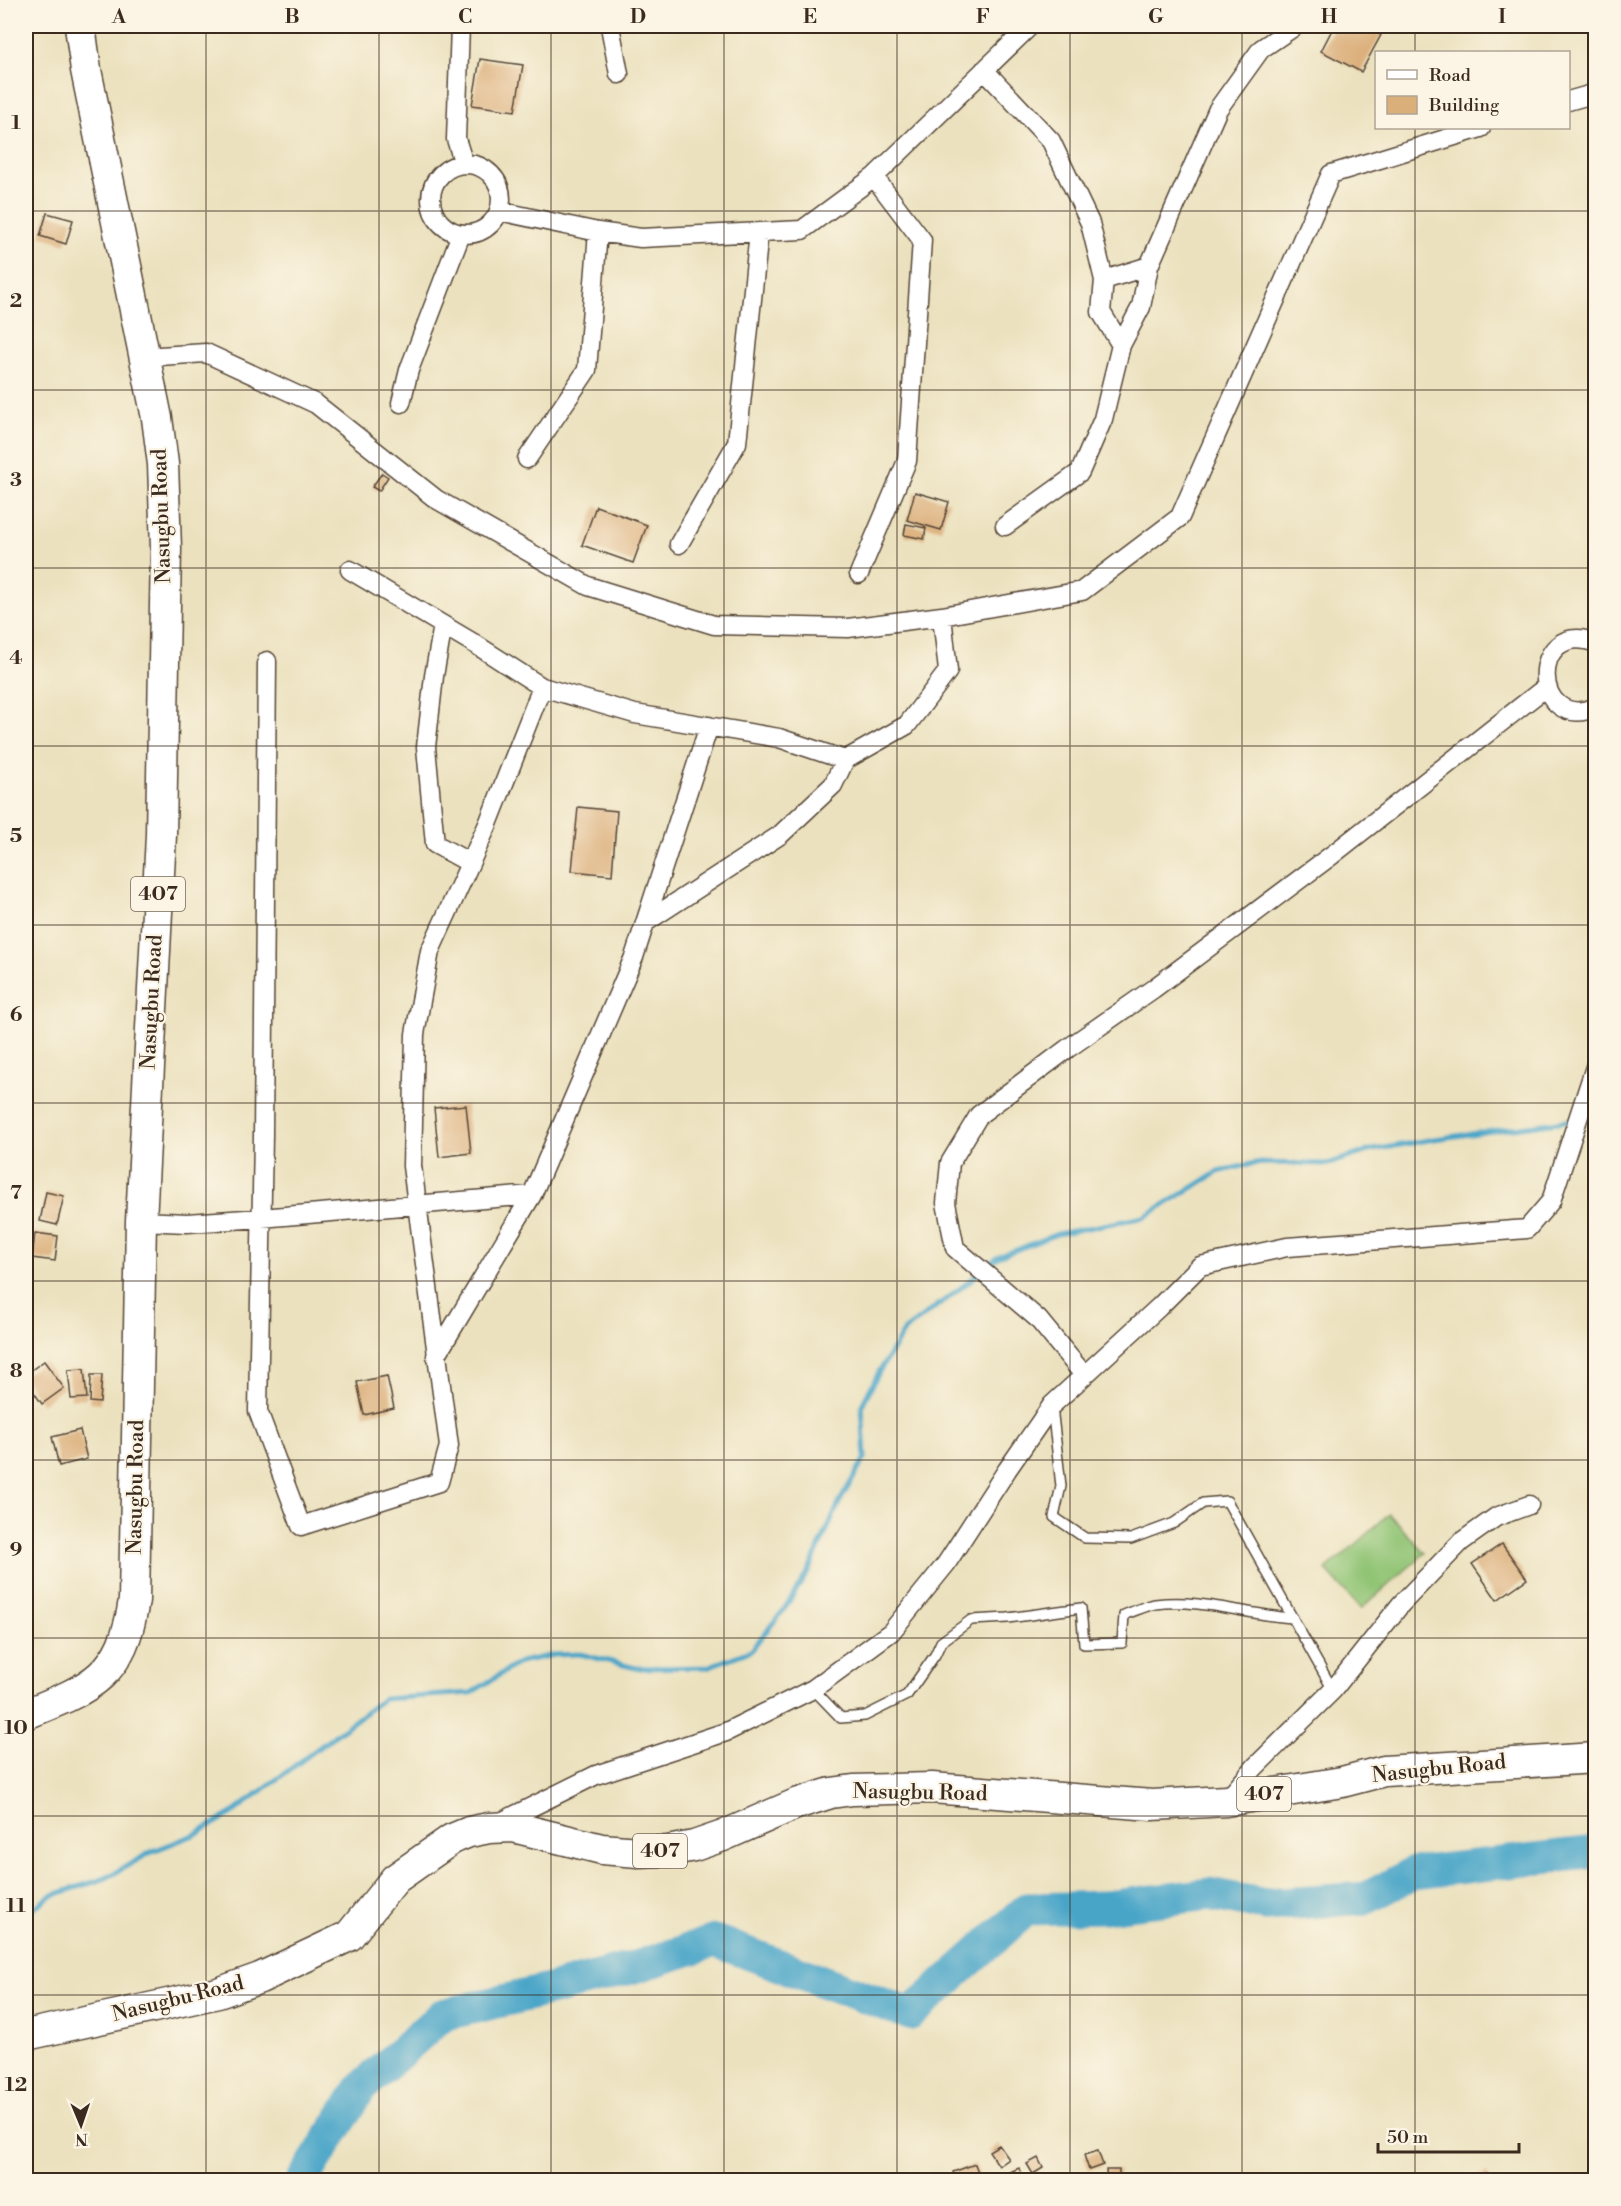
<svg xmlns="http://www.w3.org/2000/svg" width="1621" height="2206" font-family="'Libre Bodoni',serif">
<rect width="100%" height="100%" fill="#fcf5e5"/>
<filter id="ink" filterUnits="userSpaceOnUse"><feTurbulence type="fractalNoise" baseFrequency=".0167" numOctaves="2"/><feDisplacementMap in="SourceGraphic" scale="12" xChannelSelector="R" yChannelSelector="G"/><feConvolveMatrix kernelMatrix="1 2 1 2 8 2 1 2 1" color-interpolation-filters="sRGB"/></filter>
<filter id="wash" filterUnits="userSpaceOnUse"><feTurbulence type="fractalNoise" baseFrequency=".008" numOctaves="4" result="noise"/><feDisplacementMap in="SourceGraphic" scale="24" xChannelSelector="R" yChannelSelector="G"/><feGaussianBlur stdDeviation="1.35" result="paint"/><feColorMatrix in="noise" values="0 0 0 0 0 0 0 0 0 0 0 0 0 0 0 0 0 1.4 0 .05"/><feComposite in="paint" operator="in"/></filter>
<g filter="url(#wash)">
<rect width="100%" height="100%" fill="#ebe1be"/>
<path fill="#91c475" stroke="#66774a" stroke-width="1.5" d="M1389 1514 1425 1553 1361 1609 1326 1570Z"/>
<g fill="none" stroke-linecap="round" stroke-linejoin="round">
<path stroke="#4aa5c8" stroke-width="5" d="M1582 1118 1596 1116
M26 1914 50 1896 106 1878 153 1851 194 1835 231 1814 383 1699 471 1693 520 1662 554 1655 580 1654 636 1668 707 1667 750 1651 783 1611 808 1572 840 1501 865 1458 862 1405 880 1370 905 1330 966 1284 998 1257 1057 1234 1144 1217 1218 1172 1255 1163 1328 1164 1368 1151 1434 1139 1573 1120"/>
<path stroke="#4aa5c8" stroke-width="33" d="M303 2180 361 2088 442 2015 553 1989 642 1965 715 1941 910 2014 1027 1909 1104 1907 1209 1894 1266 1905 1367 1898 1413 1873 1596 1852"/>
</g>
<g id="blocks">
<path fill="#dbaf7a" d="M1334 26H1363L1381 35 1361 72 1321 51Z
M480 59 523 65 515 111 472 105Z
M47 213 73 220 66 244 40 236Z
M382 473 388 477 379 491 372 487Z
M915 492 949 502 941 530 907 520Z
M596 506 647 525 633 563 582 545Z
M906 524 926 528 924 539 904 535Z
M578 807 617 811 612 875 572 871Z
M466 1105 471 1153 439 1157 434 1108Z
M46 1192 64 1196 57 1225 40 1221Z
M35 1233 58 1236 55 1261 32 1258Z
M44 1361 64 1388 42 1404 26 1381V1374Z
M84 1369 87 1398 71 1399 68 1370Z
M91 1375H102L100 1403 90 1402Z
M387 1376 394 1408 364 1415 357 1382Z
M80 1430 87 1459 59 1466 52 1437Z
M1502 1544 1527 1579 1497 1600 1472 1564Z
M999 2145 1009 2159 999 2166 989 2151Z
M1098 2151 1103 2165 1089 2170 1084 2155Z
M1038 2158 1043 2168 1033 2174 1027 2164Z
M975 2164 981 2180H956L953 2172Z
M1019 2168 1024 2180H1011L1008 2173Z
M1106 2170H1119V2180H1107Z
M1487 2173 1490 2180H1466Z"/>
</g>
</g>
<g filter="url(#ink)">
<use href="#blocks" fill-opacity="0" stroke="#554536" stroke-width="1.5"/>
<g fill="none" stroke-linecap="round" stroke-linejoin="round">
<defs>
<path id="lane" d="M1052 1407 1061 1486 1054 1517 1085 1538 1131 1539 1174 1523 1203 1503 1227 1501 1333 1690
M813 1689 841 1718 865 1716 907 1695 935 1655 941 1642 971 1620 1008 1618 1081 1608 1084 1644 1122 1643 1124 1615C1134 1611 1145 1606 1155 1604 1202 1598 1246 1615 1293 1618"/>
<path id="street" d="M460 26 456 139 464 164
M610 26 619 74
M984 70 1051 141 1090 223 1104 280 1149 266 1218 109 1261 49 1295 26
M1568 101 1596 93
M431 199a35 35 0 1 1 70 0a35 35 0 1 1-70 0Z
M499 211 598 232 641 238 802 230 874 177 1030 26
M1104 280 1101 312 1121 345 1141 307 1149 266
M144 357 206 353 316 404 436 499 588 586 714 625 848 628 942 616 1082 591 1180 517 1331 174 1481 128
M401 403 409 370 461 234
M527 459 587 370 598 232
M1005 526 1080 472 1103 419 1121 345
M679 544 737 443 759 232
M350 570 475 644 542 687 635 714 779 738 845 760 907 725 948 671 942 616
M859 574 907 461 922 240 874 177
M443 625 434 676 426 747 435 844 470 863
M1596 643C1527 617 1531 735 1596 707
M267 661 263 1136 258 1411 301 1526 439 1482 449 1446 412 1166 415 1034 430 951 488 824 542 687
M646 922 780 835 833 785 845 760
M141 1221 187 1223 261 1218 532 1195
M436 1356 532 1195 634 957 709 726
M1084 1375 1038 1319 955 1248 946 1203 950 1163 979 1115 1067 1049 1153 989 1332 855 1546 687
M1226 1801 1255 1767 1333 1690 1401 1604 1461 1542 1496 1517 1529 1505
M499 1823 596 1775 726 1732 813 1689 891 1632 946 1564 1007 1470 1052 1405 1159 1307 1200 1266 1287 1247 1527 1229 1551 1201 1596 1064"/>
<path id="primary" d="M26 1714C91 1688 123 1676 134 1600L141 1221 161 835 166 548 163 464 157 418 86 70 80 26
M26 2035 218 1993 260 1978 349 1936 395 1879 452 1839 469 1832 489 1828 513 1827 602 1849 638 1852 668 1851 694 1846 723 1836 796 1804 831 1793 853 1790 932 1788 1152 1805 1226 1801 1342 1782 1384 1771 1596 1758"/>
</defs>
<use href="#lane" stroke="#554536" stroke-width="12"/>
<use href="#street" stroke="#554536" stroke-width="21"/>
<use href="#primary" stroke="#554536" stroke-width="33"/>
<use href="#lane" stroke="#fff" stroke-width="9"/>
<use href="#street" stroke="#fff" stroke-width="18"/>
<use href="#primary" stroke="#fff" stroke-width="30"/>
</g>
</g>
<path fill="none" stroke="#3b2a1e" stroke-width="1.5" stroke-opacity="0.55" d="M206 26V2180M379 26V2180M551 26V2180M724 26V2180M897 26V2180M1070 26V2180M1242 26V2180M1415 26V52M1415 128V2180M26 211H1596M26 390H1596M26 568H1596M26 746H1596M26 925H1596M26 1103H1596M26 1281H1596M26 1460H1596M26 1638H1596M26 1816H1596M26 1995H1596"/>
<g text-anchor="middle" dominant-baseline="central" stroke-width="4.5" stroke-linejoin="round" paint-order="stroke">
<g fill="#fcf5e5" stroke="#75675a" stroke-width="1.5">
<rect x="131" y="877" width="54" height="34" rx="4.5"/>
<rect x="1237" y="1777" width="54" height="34" rx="4.5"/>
<rect x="633" y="1834" width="54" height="34" rx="4.5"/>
</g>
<g font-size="20" font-weight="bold" fill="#3b2a1e">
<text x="158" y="894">407</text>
<text x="1264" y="1794">407</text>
<text x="660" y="1851">407</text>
</g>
<g font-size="21" fill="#3b2a1e" stroke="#fcf5e5">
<text transform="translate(162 516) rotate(-92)">Nasugbu Road</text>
<text transform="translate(152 1002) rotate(-87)">Nasugbu Road</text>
<text transform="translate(136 1487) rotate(-89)">Nasugbu Road</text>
<text transform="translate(1439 1769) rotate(-6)">Nasugbu Road</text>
<text transform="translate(920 1793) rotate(1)">Nasugbu Road</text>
<text transform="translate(178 1999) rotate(-14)">Nasugbu Road</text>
</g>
</g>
<rect width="1621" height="2206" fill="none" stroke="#fcf5e5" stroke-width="66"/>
<rect x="1375" y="51" width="195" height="78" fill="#fcf5e5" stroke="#afa495" stroke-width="1.5"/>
<rect x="1387" y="70" width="30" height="9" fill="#ffffff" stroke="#afa495" stroke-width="1.5"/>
<text x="1429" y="81" font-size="18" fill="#3b2a1e">Road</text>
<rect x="1387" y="96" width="30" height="18" fill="#dbaf7a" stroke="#afa495" stroke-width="1.5"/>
<text x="1429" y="111" font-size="18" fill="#3b2a1e">Building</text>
<g transform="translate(81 2125) rotate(178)" stroke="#fcf5e5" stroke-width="4.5" paint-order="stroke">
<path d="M0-4.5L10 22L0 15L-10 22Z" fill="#3b2a1e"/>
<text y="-9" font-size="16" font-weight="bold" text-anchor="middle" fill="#3b2a1e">N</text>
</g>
<path d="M1378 2143v9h141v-9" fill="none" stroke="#3b2a1e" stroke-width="3"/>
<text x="1387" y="2143" font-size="18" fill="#3b2a1e" stroke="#fcf5e5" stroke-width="4.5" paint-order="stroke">50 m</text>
<rect x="33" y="33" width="1555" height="2140" fill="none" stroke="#3b2a1e" stroke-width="2"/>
<g font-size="20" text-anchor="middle" font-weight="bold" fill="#3b2a1e">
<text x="119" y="23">A</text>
<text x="292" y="23">B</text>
<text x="465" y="23">C</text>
<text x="638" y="23">D</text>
<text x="810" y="23">E</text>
<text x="983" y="23">F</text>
<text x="1156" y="23">G</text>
<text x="1329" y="23">H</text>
<text x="1502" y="23">I</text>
<text x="16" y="129">1</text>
<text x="16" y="307">2</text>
<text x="16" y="486">3</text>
<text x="16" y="664">4</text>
<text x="16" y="842">5</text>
<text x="16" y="1021">6</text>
<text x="16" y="1199">7</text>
<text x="16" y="1377">8</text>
<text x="16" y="1556">9</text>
<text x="16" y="1734">10</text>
<text x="16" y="1912">11</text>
<text x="16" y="2091">12</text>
</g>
</svg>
